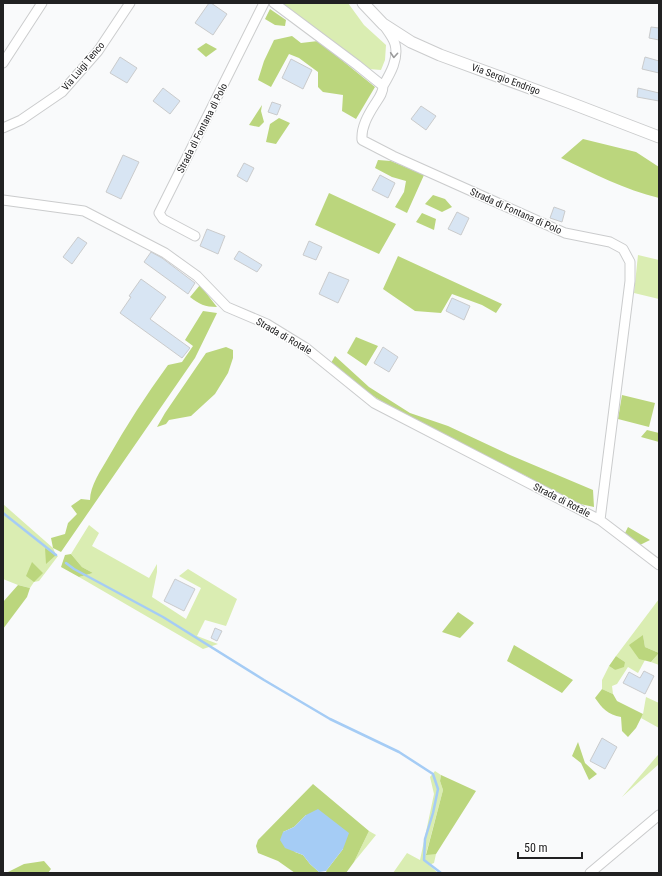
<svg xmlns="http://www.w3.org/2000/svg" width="662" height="876" font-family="'Roboto Condensed',sans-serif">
<rect width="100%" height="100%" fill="#f9fafb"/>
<path fill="#daedb2" d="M282 3H348L364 25 386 45 385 60 381 70 369 69Z
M638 255 659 260V299L634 293Z
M3 504 53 548 56 555 58 556 39 581 34 582 30 588 18 585 3 579Z
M89 525 99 533 92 546 149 578 157 564V572L152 597 186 619 201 588 179 576 188 569 237 599 226 626 205 620 197 636 218 644 203 649 79 577 93 573 82 567 71 554Z
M659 599V665L651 662 659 653 645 647 643 635 639 658 645 660 638 673 628 667 617 684 612 686 613 694 602 689V680L609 666 615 670 625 662 616 656Z
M646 697 659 703V728L641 718 643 714Z
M659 754V764L622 797 657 756Z
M435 771 441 775 440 781 443 790 426 854H436L434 863 429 865 438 873H393L407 853 420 860 434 794 430 777Z
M369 831 376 835 354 862Z"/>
<path fill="#bbd67d" d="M270 9 286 20 285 26 275 25 265 19Z
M292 36 301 43 318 41 375 87 356 119 342 111 343 95 323 92 318 87V72L299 58 289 54 271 87 258 80 264 61 274 40Z
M206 43 217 49 206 57 197 49Z
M262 105 261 111 264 122 259 127 249 125Z
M279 118 290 123 276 144 266 142 270 124Z
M583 139 636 152 659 167V198C625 190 593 173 561 158Z
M378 160 391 161 424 175 407 213 395 207 404 192 406 181 392 177 375 168Z
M329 193 396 224 379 254 315 225Z
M433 195 445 199 452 207 442 212 425 204Z
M422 213 436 219 434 230 416 222Z
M398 256 502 304 496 313 482 305 452 294 441 313 415 311 383 289Z
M200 285 217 307C205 307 199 304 190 297Z
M203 311 217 313 195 358 61 552 53 548 51 538 65 534 68 523 77 514 71 506 81 499 90 500C90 486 101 470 108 458 126 426 146 395 168 365L182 362 193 346 185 340Z
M356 337 378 346 366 366 347 353Z
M226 347 233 350V358L228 373 215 394 191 416 169 420 166 424 157 427 165 413 206 353Z
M335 356 369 387 410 413 448 426 510 455 593 490 594 507 571 502 526 476 408 418 367 392 331 363Z
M622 395 655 403 649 427 618 419Z
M647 430 659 433V442L641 437Z
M628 527 650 540 640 545 633 541 625 533Z
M45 548 56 555 46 564Z
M71 554 82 567 93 573 79 577 61 567 65 555Z
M32 562 43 573 34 582 26 576Z
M18 585 30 588 27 597 3 629V602Z
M458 612 474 623 460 638 442 632Z
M643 635 645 647 659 653 651 662 639 659 629 645Z
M514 645 573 680 562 693 507 661Z
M616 656 625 662 624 667 615 670 609 666Z
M602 689 613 694 617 701 643 714 636 728 628 737 622 731 621 717C608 715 602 708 595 698Z
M578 742 585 763 597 774 589 780 581 763 572 756Z
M441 775 476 791 436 854 426 855 443 790 440 781Z
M313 784 369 831 354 862 346 873H327L326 871 343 849 306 815 294 827 283 832 295 852 303 855 310 864 319 872V873H295L278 861 258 853 256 846 258 840Z
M44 861 51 869 48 873H6L24 864Z"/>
<path fill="#a5ccf5" d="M318 809 349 833 343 849 326 871 319 872 310 864 303 855 285 848 280 840 283 832 294 827 306 815Z"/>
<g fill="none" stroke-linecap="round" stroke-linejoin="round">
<path stroke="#a5ccf5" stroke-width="2.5" d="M3 513 56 555
M66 563 74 569 163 617 264 680 330 719 399 752 433 774 438 789 433 813 425 839 424 860 441 873"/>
</g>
<path fill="#d8e5f3" stroke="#cacbcc" d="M209 3H211L227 14 213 35 195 23Z
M651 27 659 28V40L649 38Z
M120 57 137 68 127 83 110 73Z
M645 57 659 61V73L642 69Z
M291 59 312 70 303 89 282 78Z
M163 88 180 101 170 114 153 101Z
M638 88 659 93V101L637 97Z
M272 102 281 105 277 115 268 112Z
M421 106 436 116 426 130 411 119Z
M123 155 139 162 121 199 106 192Z
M244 163 254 168 247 182 237 176Z
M380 175 395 183 388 198 372 190Z
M554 207 565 211 562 222 550 218Z
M457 212 469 218 461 235 448 229Z
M207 229 225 236 218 254 200 246Z
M78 237 87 243 72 264 63 257Z
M309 241 322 247 316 260 303 255Z
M239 251 262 265 257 272 234 259Z
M151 252 162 258 195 283 188 294 144 262Z
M329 272 349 280 338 303 319 294Z
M141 279 166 297 150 319 190 348 182 358 120 313 131 297 129 296Z
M452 298 470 306 464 320 446 311Z
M383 347 398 357 389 372 374 363Z
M175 579 195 589 184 611 164 601Z
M215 628 222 631 217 641 211 638Z
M644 671 654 676 645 694 623 683 629 672 640 678Z
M602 738 617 747 605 769 590 761Z"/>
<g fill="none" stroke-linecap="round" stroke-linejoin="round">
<defs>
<path id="minor" d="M274 3 357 65 383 86C383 93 379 98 375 104 368 115 361 127 362 140L393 156 565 233 610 242 623 249 630 262V281L600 520 659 565
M3 63 42 3
M383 86C390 74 399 59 395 44 393 37 387 30 383 24
M3 128 21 120 62 92 98 51 130 3
M3 200 84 211 165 253 197 276 227 307 267 324 306 348 374 403 600 520
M195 236 163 219 159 213 264 3
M590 873 659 815"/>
<path id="tertiary" d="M363 3 383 24 411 42 440 55 568 102 659 137"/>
</defs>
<use href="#minor" stroke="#cbcccd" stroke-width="11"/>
<use href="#tertiary" stroke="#cbcccd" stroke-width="13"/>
<use href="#minor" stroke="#fff" stroke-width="9"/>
<use href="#tertiary" stroke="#fff" stroke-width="11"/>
</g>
<defs><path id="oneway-chevron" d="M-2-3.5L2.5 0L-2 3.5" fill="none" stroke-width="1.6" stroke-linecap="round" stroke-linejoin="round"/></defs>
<use stroke="#9b9b9c" href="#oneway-chevron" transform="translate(394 55) rotate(94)"/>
<g text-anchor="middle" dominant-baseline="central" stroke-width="3" stroke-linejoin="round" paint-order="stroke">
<g font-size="10" fill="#212122" stroke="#fff">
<text transform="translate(83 66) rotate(-50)">Via Luigi Tenco</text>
<text transform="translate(506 79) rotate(20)">Via Sergio Endrigo</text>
<text transform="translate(202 128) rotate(-63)">Strada di Fontana di Polo</text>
<text transform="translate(516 211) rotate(24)">Strada di Fontana di Polo</text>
<text transform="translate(284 336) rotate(30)">Strada di Rotale</text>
<text transform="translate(562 500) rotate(27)">Strada di Rotale</text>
</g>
</g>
<rect width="662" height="876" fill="none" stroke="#212122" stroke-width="8"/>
<path d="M518 852v6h64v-6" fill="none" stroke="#212122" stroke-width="2"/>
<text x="524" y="852" font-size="12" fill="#212122" stroke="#ffffff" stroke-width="3" paint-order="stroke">50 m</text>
</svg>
